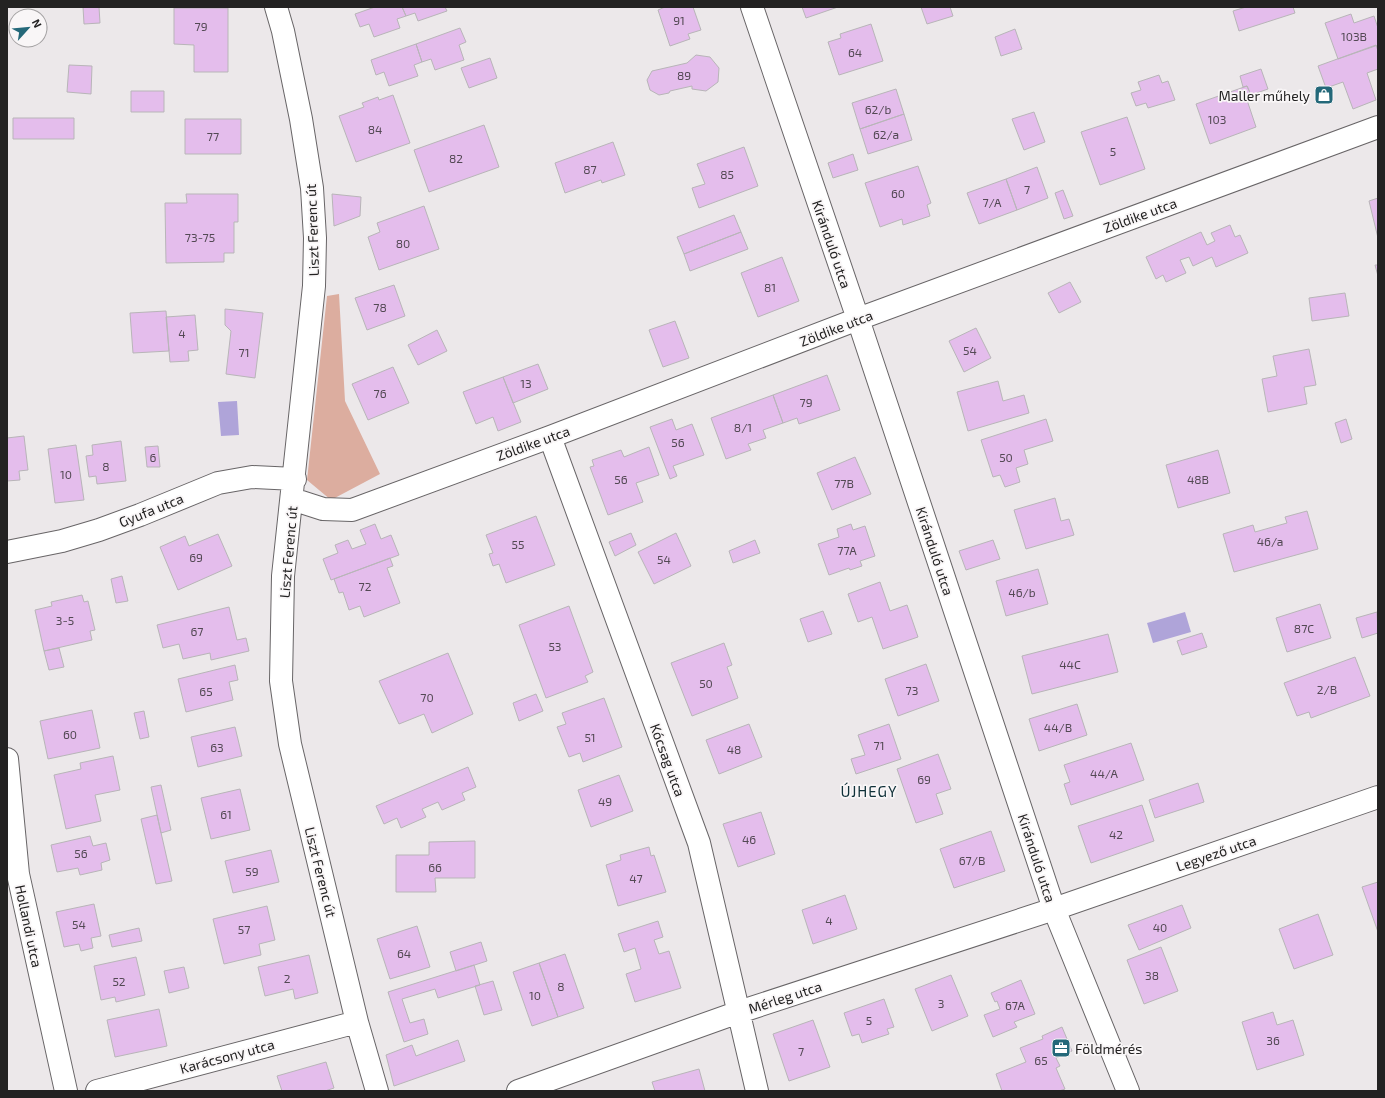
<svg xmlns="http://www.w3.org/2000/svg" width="1385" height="1098" font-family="'Exo 2',sans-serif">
<rect width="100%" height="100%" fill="#ece8ea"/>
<path fill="#dcad9f" d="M339 294 345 401 380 474 331 500 307 480 327 296Z"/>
<path fill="#afa4d9" d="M237 401 239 435 221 436 218 402Z
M1185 612 1191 632 1153 643 1147 623Z"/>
<path fill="#e4bdec" stroke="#b8b5b8" d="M83 7H99L100 23 84 24Z
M375 7H402L406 16 397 19 400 28 374 37 369 24 360 27 355 14Z
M402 7H445L447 11 418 21 415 13 406 16Z
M665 7H693L701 30 688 34 690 39 670 46 658 10Z
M802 7H838L806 18Z
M921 7H950L953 16 927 24Z
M1246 7H1293L1295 13 1239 31 1233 11Z
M174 8H228V72H194V45L174 44Z
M1351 14 1354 23 1374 16 1378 28V45L1338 59 1325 23Z
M871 24 883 61 839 75 828 42 841 38 840 34Z
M460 28 466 42 459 45 464 60 435 70 431 59 422 62 416 44Z
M1015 29 1022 49 1001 56 995 37Z
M416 44 422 62 414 65 418 76 389 86 384 72 376 75 371 60Z
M1376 45 1378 51V69L1367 73 1376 100 1353 109 1343 82 1326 88 1318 66Z
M696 55 710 57 719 68 718 82 706 91 692 89V86L670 91 669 93 659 95 650 90 647 80 652 71 687 63Z
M490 58 497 78 469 88 461 68Z
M69 65 92 66 91 94 67 92Z
M1261 69 1268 89 1251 95 1247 86 1243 87 1240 76Z
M1159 75 1162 83 1168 81 1175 100 1148 108 1146 103 1136 106 1131 93 1141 90 1138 82Z
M1247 86 1251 95 1246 97 1256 127 1210 144 1196 104Z
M896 89 904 114 860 129 852 103Z
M131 91H164V112H131Z
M393 95 410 143 356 162 339 116 364 107 362 103 378 97 379 100Z
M1034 112 1045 142 1024 150 1012 119Z
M904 114 912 140 868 154 860 129Z
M1127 117 1145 169 1100 185 1081 132Z
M13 118H74V139H13Z
M185 119H241V154H185Z
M484 125 499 167 429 192 414 150Z
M613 142 625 175 602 183 601 180 565 193 555 163Z
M744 147 758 186 699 208 692 188 705 184 697 164Z
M853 154 858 170 833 178 828 163Z
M918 166 931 203 927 205 930 216 903 225 902 219 880 227 865 183Z
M1037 167 1048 198 1017 210 1006 179Z
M1006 179 1017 210 979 224 967 193Z
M1063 190 1073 216 1064 219 1055 193Z
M186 194H238V222H234V253H224V262L166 263 165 203H187Z
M332 194 361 197 360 216 334 226Z
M1378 198V238L1369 201Z
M424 206 439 249 379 270 368 237 380 232 377 223Z
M734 215 741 232 684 254 677 237Z
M1230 225 1235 237 1240 235 1248 253 1216 267 1212 257 1193 266 1189 257 1180 260 1186 273 1166 282 1163 275 1156 279 1146 257 1201 232 1207 245 1215 241 1211 233Z
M741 232 748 249 690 271 684 254Z
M782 257 799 301 758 317 741 273Z
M1375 265H1378V276Z
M1070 282 1081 302 1059 313 1048 293Z
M394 285 405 316 367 330 355 298Z
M1345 293 1349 316 1312 321 1309 298Z
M225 309 263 313 255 378 226 374 231 331 225 325Z
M166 311 169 351 133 353 130 313Z
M195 315 198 350 188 351 189 361 170 362 166 317Z
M675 321 689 358 663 367 649 330Z
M976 328 991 358 964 372 949 341Z
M437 330 447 351 418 365 408 345Z
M1309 349 1316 385 1304 387 1307 404 1268 412 1262 379 1277 376 1273 356Z
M538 364 548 389 513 403 503 377Z
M393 367 409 403 368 420 352 384Z
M827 375 840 410 799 424 797 418 783 423 773 395Z
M503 377 521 422 498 431 493 417 476 424 463 392Z
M998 381 1003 401 1024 395 1029 413 968 431 957 392Z
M773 395 783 423 763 430 766 438 748 444 751 450 726 459 711 418Z
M672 419 676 430 692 424 704 455 673 466 677 476 670 479 650 427Z
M1046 419 1053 441 1024 450 1028 464 1016 468 1020 482 1005 487 1000 475 993 477 981 440Z
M1346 419 1352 439 1341 443 1335 423Z
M24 436 28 470 19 471 20 480 7 481V438Z
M121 441 126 481 97 484 96 476 89 477 86 456 93 455 92 445Z
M76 445 84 500 55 503 48 449Z
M158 446 160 467H147L145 447Z
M649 447 659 475 636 483 643 502 608 515 590 467 594 466 592 460 621 450 624 457Z
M1218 450 1230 493 1178 508 1166 465Z
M855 457 871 494 832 510 817 473Z
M1055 498 1061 521 1069 519 1074 535 1026 549 1014 510Z
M1307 511 1318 549 1234 572 1223 534 1253 525 1255 532 1287 523 1285 517Z
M536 516 555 565 506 583 499 564 493 566 489 554 493 553 486 535Z
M375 524 381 539 391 535 399 555 331 580 323 559 338 553 335 545 348 540 352 549 366 544 360 530Z
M851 524 853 530 865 526 875 556 860 561 862 566 850 570 849 568 829 575 818 544 839 537 837 529Z
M631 533 636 545 615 556 609 542Z
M676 533 691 566 654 584 638 552Z
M218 534 232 566 178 590 160 547 185 536 189 546Z
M755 540 760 553 733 563 729 551Z
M993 540 1000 559 966 570 959 551Z
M390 558 393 566 387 568 400 603 364 617 360 606 349 610 343 592 339 593 334 579Z
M1038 569 1048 604 1006 616 996 581Z
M122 576 128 601 116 603 111 579Z
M880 582 890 611 907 605 918 637 883 649 872 617 858 622 848 594Z
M82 595 84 602 88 601 95 630 90 631 92 640 44 651 35 610 52 606 51 602Z
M1320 604 1331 638 1287 652 1276 618Z
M569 606 593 672 585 676 588 682 546 698 519 625Z
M229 607 237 640 246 638 249 651 211 660 210 653 183 659 179 644 163 648 157 625Z
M823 611 832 634 808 642 800 619Z
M1377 612 1378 633 1362 638 1356 618Z
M1202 633 1207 647 1182 655 1177 641Z
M1108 634 1118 672 1032 694 1022 656Z
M724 643 732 665 727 667 738 698 692 716 671 663Z
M59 648 64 667 49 670 44 651Z
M448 653 473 714 432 733 424 714 399 724 379 681Z
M1355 657 1370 696 1311 718 1309 712 1297 716 1284 683Z
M926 664 939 701 898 716 885 679Z
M235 665 238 680 229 682 233 700 186 712 178 679Z
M536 694 543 711 519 721 513 703Z
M604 698 622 747 583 762 580 753 569 757 557 727 566 724 562 713Z
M1077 704 1087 735 1039 751 1029 719Z
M92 710 100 748 48 759 40 721Z
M144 711 149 737 140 739 134 713Z
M749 724 762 757 719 774 706 740Z
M889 724 901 759 856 774 851 759 865 755 858 735Z
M235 727 242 756 198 767 191 737Z
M1131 743 1144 780 1071 805 1064 784 1070 782 1064 765Z
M938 754 951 789 936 794 943 814 916 823 897 769Z
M113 756 120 790 95 795 101 821 66 829 54 775 81 769 80 763Z
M468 767 476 787 462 793 465 800 442 810 438 802 422 809 426 817 401 828 397 818 384 824 376 806Z
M619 775 633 811 591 827 578 790Z
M1198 783 1204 802 1155 818 1149 800Z
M161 785 171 830 161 833 151 787Z
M240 789 250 830 211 839 201 798Z
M1142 805 1154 841 1091 863 1078 826Z
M761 812 775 854 738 867 723 824Z
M157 815 172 881 156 884 141 819Z
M991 831 1005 871 954 888 940 849Z
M90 836 93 846 106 843 110 860 101 863 102 870 80 875 78 868 57 872 51 845Z
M475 841V878H435L436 892H396V855H429V842Z
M649 847 651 856 654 855 666 892 618 906 606 865 621 860 620 855Z
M271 850 279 882 233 893 225 861Z
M1378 882V932L1362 887Z
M845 895 857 929 813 944 802 910Z
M94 904 101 936 91 938 93 948 81 951 79 944 64 947 56 912Z
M1182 905 1191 928 1139 950 1128 925Z
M267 906 275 940 259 944 261 955 224 964 213 919Z
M1318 914 1333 955 1294 969 1279 929Z
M658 921 663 937 654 940 659 954 669 951 681 988 635 1002 626 974 641 969 635 948 624 952 618 934Z
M417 926 430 967 390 979 377 939Z
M139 928 142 941 112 947 109 935Z
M481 942 487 961 456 971 450 952Z
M1161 947 1178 991 1144 1004 1127 960Z
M565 954 584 1008 558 1017 539 963Z
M309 955 318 993 295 999 293 989 265 996 258 967Z
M136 957 145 995 116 1002 115 997 101 1000 94 966Z
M539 963 558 1017 532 1026 513 972Z
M474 965 480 985 438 998 435 989 402 999 410 1023 424 1019 428 1034 404 1042 388 992Z
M184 967 189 988 169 993 164 971Z
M951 975 968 1016 932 1031 915 989Z
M1021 980 1035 1014 1014 1022 1017 1027 993 1037 984 1015 1000 1009 997 1001 995 1002 991 993Z
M493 981 502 1010 484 1015 475 986Z
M884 999 894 1027 887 1029 889 1034 862 1043 859 1034 852 1036 844 1013Z
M159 1009 167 1046 115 1057 107 1020Z
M1273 1012 1277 1025 1293 1020 1304 1055 1257 1070 1242 1022Z
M813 1020 830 1067 789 1081 773 1034Z
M1062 1027 1072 1051 1056 1058 1060 1066 1056 1068 1065 1089 1059 1091H1002L996 1074 1026 1062 1020 1048 1043 1039 1042 1036Z
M458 1040 465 1061 394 1086 386 1055 412 1045 416 1056Z
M326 1062 334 1088 325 1091H282L277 1076Z
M699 1069 705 1091H655L652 1082Z"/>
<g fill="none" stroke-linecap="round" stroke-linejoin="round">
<defs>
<path id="minor" d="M276 7 283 31 301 119 312 188 315 238 314 286 283 576 281 681 290 744 357 1022 377 1091
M752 7 858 319 1054 909 1128 1091
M550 437 699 843 757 1091
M292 499 323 509 352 510 550 437 858 319 1378 127
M7 552 62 541 99 530 140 515 218 483 252 477 295 479
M7 759 18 874 66 1091
M97 1091 357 1022
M518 1091 739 1012 1054 909 1378 797"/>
</defs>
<use href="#minor" stroke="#686567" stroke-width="24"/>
<use href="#minor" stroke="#fff" stroke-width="22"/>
</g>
<defs>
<symbol id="shop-square" viewBox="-11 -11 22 22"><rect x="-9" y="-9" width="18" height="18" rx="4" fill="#246879" stroke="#f9f6f7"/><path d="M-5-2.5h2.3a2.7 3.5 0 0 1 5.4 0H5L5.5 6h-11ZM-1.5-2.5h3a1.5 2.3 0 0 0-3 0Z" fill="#fff"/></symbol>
<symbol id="office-square" viewBox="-11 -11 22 22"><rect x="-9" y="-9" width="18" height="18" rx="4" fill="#246879" stroke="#f9f6f7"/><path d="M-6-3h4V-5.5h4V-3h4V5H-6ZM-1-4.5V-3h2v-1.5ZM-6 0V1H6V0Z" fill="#fff"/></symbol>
</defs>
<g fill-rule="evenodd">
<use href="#shop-square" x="1313" y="84" width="22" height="22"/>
<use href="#office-square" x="1050" y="1037" width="22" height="22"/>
</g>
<g text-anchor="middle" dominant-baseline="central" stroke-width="3.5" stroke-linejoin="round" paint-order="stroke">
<g font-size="12" fill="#534954">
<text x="679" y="20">91</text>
<text x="201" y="26">79</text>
<text x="1354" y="36">103B</text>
<text x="855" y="52">64</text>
<text x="684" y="75">89</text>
<text x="878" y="109">62/b</text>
<text x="1217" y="119">103</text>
<text x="375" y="129">84</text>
<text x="886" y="134">62/a</text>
<text x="213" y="136">77</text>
<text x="1113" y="151">5</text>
<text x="456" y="158">82</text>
<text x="590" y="169">87</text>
<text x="727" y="174">85</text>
<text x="1027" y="189">7</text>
<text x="898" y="193">60</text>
<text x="992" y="202">7/A</text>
<text x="200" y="237">73-75</text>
<text x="403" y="243">80</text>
<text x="770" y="287">81</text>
<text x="380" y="307">78</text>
<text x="182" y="333">4</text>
<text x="970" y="350">54</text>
<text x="244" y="352">71</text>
<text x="526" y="383">13</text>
<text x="380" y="393">76</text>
<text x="806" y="402">79</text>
<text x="743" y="427">8/1</text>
<text x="678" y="442">56</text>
<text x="153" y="457">6</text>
<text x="1006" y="457">50</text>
<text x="106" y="466">8</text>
<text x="66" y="474">10</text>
<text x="621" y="479">56</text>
<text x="1198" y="479">48B</text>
<text x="844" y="483">77B</text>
<text x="1270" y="541">46/a</text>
<text x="518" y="544">55</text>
<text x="847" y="550">77A</text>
<text x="196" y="557">69</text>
<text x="664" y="559">54</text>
<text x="365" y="586">72</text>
<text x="1022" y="592">46/b</text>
<text x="65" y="620">3-5</text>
<text x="1304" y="628">87C</text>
<text x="197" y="631">67</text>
<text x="555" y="646">53</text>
<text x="1070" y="664">44C</text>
<text x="706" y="683">50</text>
<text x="1327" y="689">2/B</text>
<text x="912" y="690">73</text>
<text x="206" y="691">65</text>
<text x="427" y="697">70</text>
<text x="1058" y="727">44/B</text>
<text x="70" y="734">60</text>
<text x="590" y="737">51</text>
<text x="879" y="745">71</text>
<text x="217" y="747">63</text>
<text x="734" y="749">48</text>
<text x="1104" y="773">44/A</text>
<text x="924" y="779">69</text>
<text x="605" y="801">49</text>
<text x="226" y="814">61</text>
<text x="1116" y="834">42</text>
<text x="749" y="839">46</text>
<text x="81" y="853">56</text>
<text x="972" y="860">67/B</text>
<text x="435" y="867">66</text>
<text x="252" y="871">59</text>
<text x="636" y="878">47</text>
<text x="829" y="920">4</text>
<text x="79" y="924">54</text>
<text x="1160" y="927">40</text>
<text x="244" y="929">57</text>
<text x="404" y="953">64</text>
<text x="1152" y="975">38</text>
<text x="287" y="978">2</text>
<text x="119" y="981">52</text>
<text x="561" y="986">8</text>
<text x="535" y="995">10</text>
<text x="941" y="1003">3</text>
<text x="1015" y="1005">67A</text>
<text x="869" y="1020">5</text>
<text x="1273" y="1040">36</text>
<text x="801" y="1051">7</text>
<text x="1041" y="1060">65</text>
</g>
<g font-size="14" fill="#232222" stroke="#f9f6f7" text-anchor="end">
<text x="1310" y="95">Maller műhely</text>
<text x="1075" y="1048" text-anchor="start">Földmérés</text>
</g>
<g font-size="14" fill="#232222" stroke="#f9f6f7">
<text transform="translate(1140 215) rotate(-20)">Zöldike utca</text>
<text transform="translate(312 230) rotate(-92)">Liszt Ferenc út</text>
<text transform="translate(832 244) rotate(71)">Kiránduló utca</text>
<text transform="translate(836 328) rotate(-21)">Zöldike utca</text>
<text transform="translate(533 443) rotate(-20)">Zöldike utca</text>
<text transform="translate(151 510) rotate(-22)">Gyufa utca</text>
<text transform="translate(935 551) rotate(72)">Kiránduló utca</text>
<text transform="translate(288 552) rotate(-85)">Liszt Ferenc út</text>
<text transform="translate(668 760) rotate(70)">Kócsag utca</text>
<text transform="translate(1216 853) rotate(-19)">Legyező utca</text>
<text transform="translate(1037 858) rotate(72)">Kiránduló utca</text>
<text transform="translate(321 872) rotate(76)">Liszt Ferenc út</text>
<text transform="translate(29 926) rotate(78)">Hollandi utca</text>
<text transform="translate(785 997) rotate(-18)">Mérleg utca</text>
<text transform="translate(227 1056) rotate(-15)">Karácsony utca</text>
</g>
<g font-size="15" letter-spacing="1" fill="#103139" stroke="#f9f6f7">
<text x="869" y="791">ÚJHEGY</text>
</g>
</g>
<rect width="1385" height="1098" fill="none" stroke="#232222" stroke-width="16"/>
<g transform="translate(28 28) rotate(63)"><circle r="19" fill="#f9f6f7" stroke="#a3a1a2"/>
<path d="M0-3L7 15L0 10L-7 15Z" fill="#246879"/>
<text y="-6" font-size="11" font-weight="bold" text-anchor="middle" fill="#232222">N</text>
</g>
</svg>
